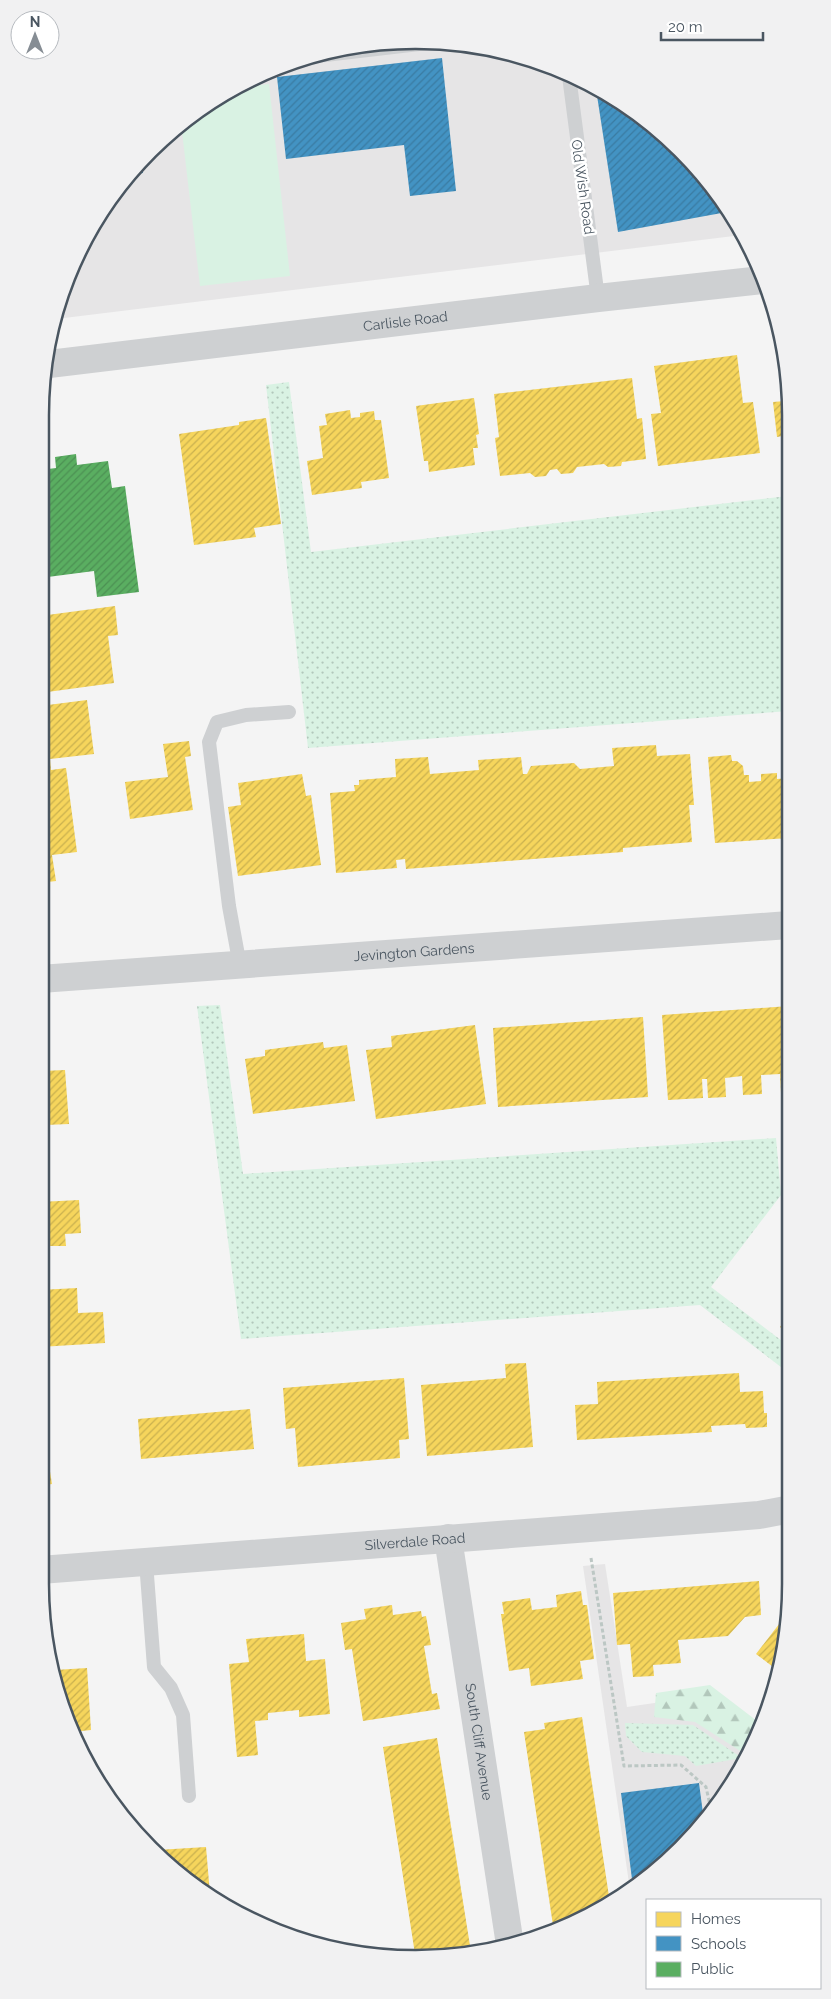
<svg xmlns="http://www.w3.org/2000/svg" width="831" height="1999" font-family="Raleway,sans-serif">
<defs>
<pattern id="grass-dots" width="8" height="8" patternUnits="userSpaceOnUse" patternTransform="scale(1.25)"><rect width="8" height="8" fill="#d9f2e3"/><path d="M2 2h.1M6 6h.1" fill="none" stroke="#b2c7bb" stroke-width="1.8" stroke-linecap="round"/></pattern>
<pattern id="forest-firs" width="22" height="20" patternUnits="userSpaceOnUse" patternTransform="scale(1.25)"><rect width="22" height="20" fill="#d9f2e3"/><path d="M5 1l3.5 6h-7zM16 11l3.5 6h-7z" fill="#b2c7bb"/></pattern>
<pattern id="homes-hatch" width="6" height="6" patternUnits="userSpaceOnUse" patternTransform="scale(1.25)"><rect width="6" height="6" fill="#f6d55c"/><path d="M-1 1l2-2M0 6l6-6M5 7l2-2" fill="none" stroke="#c9b04f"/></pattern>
<pattern id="schools-hatch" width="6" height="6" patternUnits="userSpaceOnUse" patternTransform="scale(1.25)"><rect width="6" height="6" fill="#4393c3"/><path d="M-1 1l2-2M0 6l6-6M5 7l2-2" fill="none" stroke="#3a7ba2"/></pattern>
<pattern id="public-hatch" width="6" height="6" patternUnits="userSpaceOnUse" patternTransform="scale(1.25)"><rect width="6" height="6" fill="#5aae61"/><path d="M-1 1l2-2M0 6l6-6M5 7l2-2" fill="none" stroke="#4c9053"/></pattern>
</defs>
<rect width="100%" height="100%" fill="#f4f4f4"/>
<path fill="#e6e5e6" d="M391 41 464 43 536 60 624 103 698 168 742 235 56 319 60 295 90 228 133 168 187 118 249 79 318 53Z
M605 1564 627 1707 716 1694 759 1727 713 1812 630 1890 583 1566Z"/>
<path fill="url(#grass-dots)" d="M289 382 311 552 788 496 789 711 308 748 266 385Z
M220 1005 243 1174 776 1138 781 1195 711 1287 790 1347V1374L700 1305 241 1339 197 1006Z
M625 1723 693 1725 742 1758 696 1766 685 1756 642 1752 626 1736Z"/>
<path fill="url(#forest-firs)" d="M710 1685 761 1724 745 1754 695 1722 654 1717 656 1693Z"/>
<path fill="#d9f2e3" d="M269 84 290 276 200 286 181 123 234 88Z"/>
<path fill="url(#homes-hatch)" d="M737 355 743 403 753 402 760 453 658 466 651 414 661 413 654 366Z
M780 363H787L788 366V435L777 437 773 402 785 401Z
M632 378 637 419 642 418 646 459 622 462 621 466 608 467 604 464 577 467 573 473 561 474 557 469 550 470 546 476 535 477 530 473 500 476 495 438 499 437 494 394Z
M474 398 479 434 476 435 478 448H473L475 465 429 472 428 461H424L416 406Z
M350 410 351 418 360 417V413L374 411 375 420H381L389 478 361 482 362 488 312 495 307 461 323 458 319 426 327 425 325 414Z
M266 418 281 524 254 528 256 537 194 545 179 434 239 425V422Z
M115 606 118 635 108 636 114 683 40 693V616Z
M87 700 94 754 50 759 51 770 66 768 77 852 52 855 56 881 40 883V706Z
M189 741 191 756 185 757 193 810 130 819 125 782 168 777 163 744Z
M656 745 657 756 690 754 694 805H689L692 842 623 848V852L406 869 405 859 396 860 397 868 336 873 330 793 355 791 354 785H359V780L396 777 395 759 428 757 430 774 479 770 478 760 521 757 523 774H527L531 766 574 763 580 769 614 766 612 748Z
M731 755 732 761H737L743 766 744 775H749V782L761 781V774L777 773V779L789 778V838L715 843 708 757Z
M302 774 306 796 311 795 321 865 238 876 228 807 241 805 238 783Z
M789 1006 790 1092 781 1093 780 1074 761 1075 762 1094 743 1095 742 1076 725 1078 726 1097 708 1098 707 1079H702L703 1098 668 1100 662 1015Z
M643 1017 648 1097 498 1107 493 1028Z
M475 1025 486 1104 376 1119 366 1050 392 1047 391 1036Z
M323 1042 324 1048 347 1045 355 1101 253 1114 245 1059 265 1056V1050Z
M40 1066 42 1071 65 1070 69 1124 46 1125 48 1140H40Z
M79 1200 81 1233 65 1234 66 1246H50V1256L40 1257V1202Z
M77 1288 78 1313 103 1312 105 1343 40 1347V1290Z
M790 1313V1335L780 1327Z
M526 1363 533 1447 427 1456 421 1385 506 1378 505 1364Z
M739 1373 740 1392 763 1391 764 1413H767V1427L746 1428 745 1424 711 1426 712 1432 577 1440 575 1405 598 1404 597 1382Z
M404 1378 409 1439 399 1440 400 1458 298 1467 295 1428 286 1429 283 1388Z
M250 1409 254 1449 141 1459 138 1419Z
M40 1410 52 1484 40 1486Z
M759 1581 761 1615 745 1617 728 1636 678 1640 681 1663 653 1665 654 1676 633 1677 630 1644 617 1645 613 1593Z
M581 1591 583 1605H587L594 1659 580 1661 583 1679 531 1686 529 1668 509 1671 501 1614H504L502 1602 530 1598 532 1610 557 1607 556 1595Z
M392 1605 393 1615 421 1611 422 1617 426 1616 431 1645 424 1646 432 1694 437 1693 440 1709 363 1721 352 1649 345 1650 341 1623 366 1619 364 1609Z
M786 1615 777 1670 756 1654Z
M304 1634 306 1661 325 1659 330 1714 299 1717V1710L268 1713V1720L255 1721 258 1755 237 1757 229 1664 249 1662 246 1639Z
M87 1668 91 1730 72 1732 60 1704 55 1670Z
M582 1717 610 1903 554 1932 524 1732 545 1729 544 1723Z
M437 1738 471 1952 415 1954 383 1747Z
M206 1847 210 1894 157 1850Z"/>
<path fill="url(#schools-hatch)" d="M442 58 456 191 410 196 404 145 286 159 277 77Z
M596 89 624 103 698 168 727 212 618 232Z
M141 160 143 173 128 175 133 168Z
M699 1783 704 1821 633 1887 621 1793Z"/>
<path fill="url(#public-hatch)" d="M76 454 77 465 108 461 112 488 125 486 139 592 97 597 94 571 40 578V470L56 468 55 457Z"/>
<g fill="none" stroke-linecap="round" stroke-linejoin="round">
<path stroke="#bcc7c4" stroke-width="3" stroke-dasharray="4 2.5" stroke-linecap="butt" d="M591 1558 624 1766 681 1765 706 1787 712 1814"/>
<path stroke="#ced0d2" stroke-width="14" d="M308 57 436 42
M569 76 598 298
M240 966 229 906 209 742 217 722 246 715 289 712
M146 1562 154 1667 171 1688 183 1715 189 1796"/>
<g stroke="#ced0d2" stroke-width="28">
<path id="s1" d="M40 979 789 925"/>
<path id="s2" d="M448 1538 510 1945"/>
<path id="s3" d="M40 1570 722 1518 759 1515 791 1509"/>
</g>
<path stroke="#ced0d2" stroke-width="28" id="s4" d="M49 364 598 298 762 280"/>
</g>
<g text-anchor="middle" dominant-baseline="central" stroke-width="5" stroke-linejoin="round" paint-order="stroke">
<g font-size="14" fill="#4a5661" stroke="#fff">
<text transform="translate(583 187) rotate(82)">Old Wish Road</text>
<text stroke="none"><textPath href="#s4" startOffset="359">Carlisle Road</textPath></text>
<text stroke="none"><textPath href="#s1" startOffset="375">Jevington Gardens</textPath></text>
<text stroke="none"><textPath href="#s3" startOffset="376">Silverdale Road</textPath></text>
<text stroke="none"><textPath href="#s2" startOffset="206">South Cliff Avenue</textPath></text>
</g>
</g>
<path d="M0 0H831V1999H0ZM415 49H416A366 366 0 0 1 782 415V1584A366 366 0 0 1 416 1950H415A366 366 0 0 1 49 1584V415A366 366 0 0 1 415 49Z" fill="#f1f1f2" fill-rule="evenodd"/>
<path fill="none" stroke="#4a5661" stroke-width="2.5" d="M415 49H416A366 366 0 0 1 782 415V1584A366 366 0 0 1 416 1950H415A366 366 0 0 1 49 1584V415A366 366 0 0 1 415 49Z"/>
<rect x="646" y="1899" width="175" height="90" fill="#ffffff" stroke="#b7bbc0"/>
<rect x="656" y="1912" width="25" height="15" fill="#f6d55c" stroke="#b7bbc0"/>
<text x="691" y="1924" font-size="15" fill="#4a5661">Homes</text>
<rect x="656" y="1936" width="25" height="15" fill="#4393c3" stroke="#b7bbc0"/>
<text x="691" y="1949" font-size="15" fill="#4a5661">Schools</text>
<rect x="656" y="1962" width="25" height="15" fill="#5aae61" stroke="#b7bbc0"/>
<text x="691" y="1974" font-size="15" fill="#4a5661">Public</text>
<g transform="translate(35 35)"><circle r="24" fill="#ffffff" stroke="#b7bbc0"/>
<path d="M0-4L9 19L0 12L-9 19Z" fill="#868d94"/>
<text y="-8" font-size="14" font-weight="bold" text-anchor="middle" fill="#4a5661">N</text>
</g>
<path d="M661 32v8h102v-8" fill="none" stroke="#4a5661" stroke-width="2.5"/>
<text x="668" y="32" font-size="15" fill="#4a5661" stroke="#ffffff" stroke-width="4" paint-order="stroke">20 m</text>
</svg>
